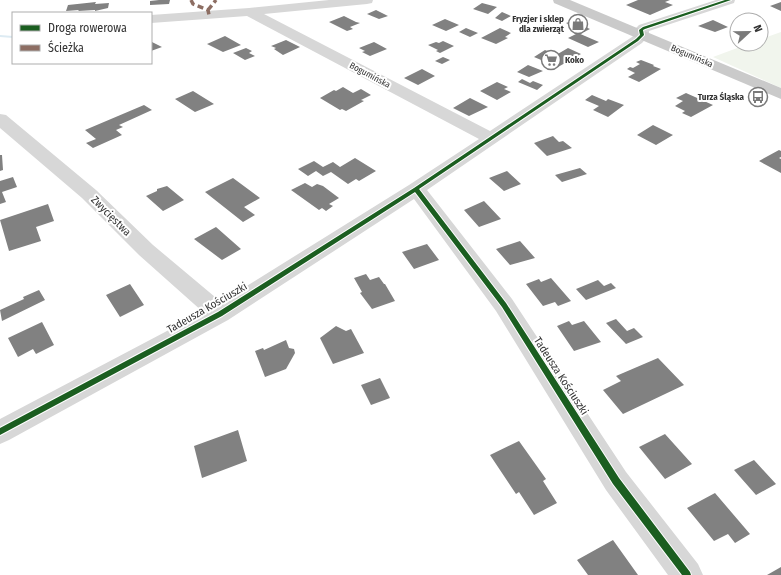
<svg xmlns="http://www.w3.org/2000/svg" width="781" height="575" font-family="'Fira Sans Condensed',sans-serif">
<rect width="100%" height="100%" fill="#fff"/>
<path fill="#f1f5ed" d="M781 32V88L713 57 748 44H761V39Z"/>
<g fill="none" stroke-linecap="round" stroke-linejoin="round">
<path fill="#ddebf3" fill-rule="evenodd" d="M0 35 13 36V38L0 37Z"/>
</g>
<path fill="#818181" d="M159 0H170L169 4 150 5V1Z
M638 0H670L665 2 673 5 650 15 626 5Z
M96 2 95 4 109 3 108 8 95 11V10L78 11 79 10 66 11 68 5Z
M781 2V11L770 6Z
M482 3 497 7 488 14 473 9Z
M376 10 388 16 379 19 367 14Z
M502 12 511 16 502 21 495 18Z
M344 16 356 22 360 23 350 27 353 29 347 31 329 22Z
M445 19 459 25 446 31 432 25Z
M713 20 728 27 715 32 698 26Z
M572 21 590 29 584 32 566 23Z
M466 28 478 33 470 37 459 32Z
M500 28 511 33 505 37 508 38 496 44 481 38Z
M578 33 599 42 588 47 568 38Z
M225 36 241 45 223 52 207 44Z
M286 40 300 47 283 55 274 49 276 48 271 46Z
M443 41 454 46 440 53 436 51 438 50 428 45 436 42 439 43Z
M151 42H152L162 47 151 51Z
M374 42 387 49 370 56 362 52 365 51 359 48Z
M246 48 252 51 249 53 255 56 245 60 233 53Z
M568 48 581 54 558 67 534 57 545 50 556 55Z
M443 57 450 60 442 64 435 61Z
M641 60 654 65 653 66 661 69 639 82 628 77 635 73 627 69 630 67 633 68 640 64 636 62Z
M528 65 543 71 529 77 517 72Z
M422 69 435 76 418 85 404 78Z
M522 79 530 83 533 81 543 85 537 90 518 82Z
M497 82 508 87 504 89 511 92 497 100 480 91Z
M343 87 353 93 361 89 371 95 361 100 364 101 346 111 342 109 340 110 320 98 334 90 336 91Z
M193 91 214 104 195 112 175 99Z
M686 93 713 105 691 117 682 113 685 111 675 106 683 101 676 98Z
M592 95 606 101 608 99 624 105 608 117 593 110 599 106 585 100Z
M470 98 488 107 469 116 453 108Z
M144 105 152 110 119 125 123 127 116 130 122 135 93 148 86 143 96 139 85 130Z
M653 125 673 135 656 145 637 135Z
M553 136 559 142 563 141 572 148 547 156 534 143Z
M779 150 781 151V157L779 158 781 159V173L759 161Z
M0 155H2L3 170 0 171Z
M355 158 376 171 359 181 356 179 348 184 331 172 323 176 316 171 308 176 298 169 314 161 323 167 333 162 340 167Z
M580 168 587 174 562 182 555 175Z
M507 171 521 184 504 191 489 178Z
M13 177 17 187 2 192 6 202 0 204V181Z
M233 178 260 198 244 207 255 215 243 222 205 192Z
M305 183 312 187 317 184 323 186 339 198 329 204 333 206 326 211 322 208 319 210 291 190Z
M167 186 184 200 163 211 146 196 157 191V189Z
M484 201 501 219 479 227 464 210Z
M48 204 54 221 36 227 41 241 9 251 0 220Z
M216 227 241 249 222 260 194 239Z
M520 241 535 258 510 265 496 249Z
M427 244 439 260 414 269 402 252Z
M366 274 370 280 379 277 384 284H385L395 301 372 309 360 293 362 292 354 278Z
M551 278 571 301 558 306 555 302 543 306 526 284 539 279 541 282Z
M598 280 604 286 611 283 616 288 586 300 576 289Z
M130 284 144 305 120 317 106 295Z
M39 290 45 300 2 321 0 310 24 299 23 297Z
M616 319 627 331 634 328 643 337 626 344 606 323Z
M569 321 572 325 584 321 601 342 574 351 557 326Z
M42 322 54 345 36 354 33 349 18 357 8 338Z
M336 326 346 331 351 329 364 353 333 364 320 338Z
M286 340 289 348 294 349 295 353 286 369 265 377 255 351 263 348 264 350Z
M658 358 684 385 623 414 603 390 621 381 616 376Z
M380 378 390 398 371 405 361 385Z
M238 430 247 461 202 478 194 446Z
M665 434 692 464 665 479 639 447Z
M519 441 546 479 543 481 557 503 534 515 519 492 516 494 490 455Z
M754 460 776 484 756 495 734 470Z
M715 493 750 534 735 543 728 534 714 541 687 508Z
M613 540 638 575H588L577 560Z
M781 567V575H767Z"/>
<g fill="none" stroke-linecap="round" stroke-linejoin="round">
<path fill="#d7d7d7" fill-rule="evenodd" d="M329 0H373L372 3 367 4 264 14 490 131 632 37 635 34 634 30 639 25 716 0H735L734 3 649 31V35L642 43 427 190 512 299 626 472 698 564 703 575H668L606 490 496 311 414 199 228 320 9 440 0 444V419L203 312 139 255 82 198 0 128V114L6 115 96 190 153 245 221 302 409 185 479 139 247 16 151 23V15L249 8Z"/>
<path fill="#cacaca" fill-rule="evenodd" d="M553 0H570L781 88V99L554 3Z"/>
<path stroke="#8d6e63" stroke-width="3.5" stroke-dasharray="6 3.5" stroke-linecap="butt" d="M191 0 193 4 208 10 209 15
M208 10 216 0"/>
<defs>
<path id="cycleway" d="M725 0H731L645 29 643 30 644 35 638 41 419 189 506 303 619 478 690 572 691 575H682L613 484 502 307 415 192 222 316 0 435V428L218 312 414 188 636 39 640 35 639 30 643 27Z"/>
</defs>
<use href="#cycleway" stroke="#fff" stroke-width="2"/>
<use href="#cycleway" fill="#1b5e20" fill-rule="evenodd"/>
</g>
<defs>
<symbol id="shop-ring" viewBox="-11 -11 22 22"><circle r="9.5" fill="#fff" stroke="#7a7a7a" stroke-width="1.5"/><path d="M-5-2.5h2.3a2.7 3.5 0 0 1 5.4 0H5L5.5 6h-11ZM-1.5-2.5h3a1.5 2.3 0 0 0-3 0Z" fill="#7a7a7a"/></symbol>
<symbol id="supermarket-ring" viewBox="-11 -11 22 22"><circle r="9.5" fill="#fff" stroke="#7a7a7a" stroke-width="1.5"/><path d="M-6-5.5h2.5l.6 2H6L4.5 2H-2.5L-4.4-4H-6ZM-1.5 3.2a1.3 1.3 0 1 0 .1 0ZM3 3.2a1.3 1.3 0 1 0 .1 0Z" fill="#7a7a7a"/></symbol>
<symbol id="bus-ring" viewBox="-11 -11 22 22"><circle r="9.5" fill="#fff" stroke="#7a7a7a" stroke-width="1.5"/><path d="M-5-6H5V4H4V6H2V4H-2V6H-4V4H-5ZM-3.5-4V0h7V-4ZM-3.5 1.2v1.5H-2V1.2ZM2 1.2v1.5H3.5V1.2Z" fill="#7a7a7a"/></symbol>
</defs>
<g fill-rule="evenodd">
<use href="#shop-ring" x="567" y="13" width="22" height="22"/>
<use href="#supermarket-ring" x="540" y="49" width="22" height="22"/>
<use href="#bus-ring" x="747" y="86" width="22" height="22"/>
</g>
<g text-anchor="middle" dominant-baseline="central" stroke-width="4" stroke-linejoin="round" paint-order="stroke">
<g font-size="9" font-weight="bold" fill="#333" stroke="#fff" text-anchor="end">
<text x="564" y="19">Fryzjer i sklep<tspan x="564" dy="10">dla zwierząt</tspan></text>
<text x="565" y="60" text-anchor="start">Koko</text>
<text x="744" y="97">Turza Śląska</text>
</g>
<g font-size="9" fill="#333" stroke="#fff">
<text transform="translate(692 56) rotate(23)">Bogumińska</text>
<text transform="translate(370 75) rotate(28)">Bogumińska</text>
</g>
<g font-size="11" fill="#333" stroke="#fff">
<text transform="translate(111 216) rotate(45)">Zwycięstwa</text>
<text transform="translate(207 308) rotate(-30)">Tadeusza Kościuszki</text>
<text transform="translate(561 376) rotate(57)">Tadeusza Kościuszki</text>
</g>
</g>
<rect x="12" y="12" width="140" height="52" fill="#ffffff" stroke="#adadad"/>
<rect x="20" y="25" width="20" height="6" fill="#1b5e20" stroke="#adadad"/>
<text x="48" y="32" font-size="12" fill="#333333">Droga rowerowa</text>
<rect x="20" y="45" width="20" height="6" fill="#8d6e63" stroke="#adadad"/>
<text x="48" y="52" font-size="12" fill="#333333">Ścieżka</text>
<g transform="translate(749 32) rotate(68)"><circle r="19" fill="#ffffff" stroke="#adadad"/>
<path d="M0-3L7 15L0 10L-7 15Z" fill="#7a7a7a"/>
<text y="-6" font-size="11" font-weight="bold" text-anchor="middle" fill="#333333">N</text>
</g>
</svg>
